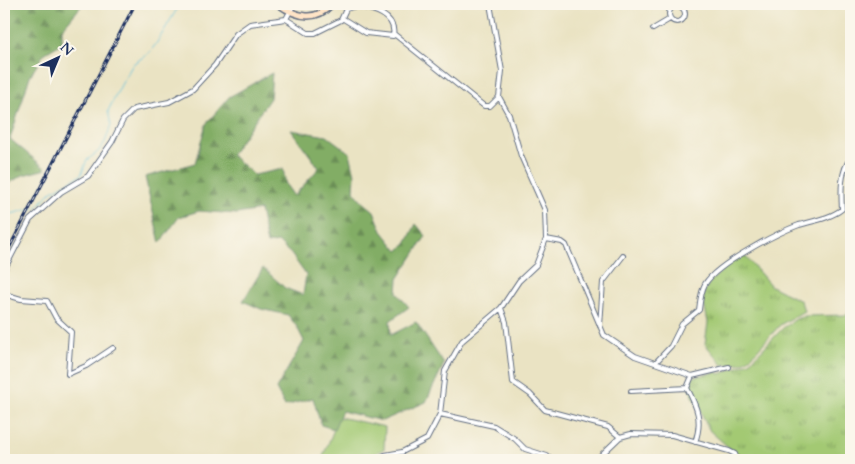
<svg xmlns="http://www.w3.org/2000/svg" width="855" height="464" font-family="Cardo,serif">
<defs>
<pattern id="grass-tufts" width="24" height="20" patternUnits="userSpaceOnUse" patternTransform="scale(1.25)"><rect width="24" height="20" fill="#a3c973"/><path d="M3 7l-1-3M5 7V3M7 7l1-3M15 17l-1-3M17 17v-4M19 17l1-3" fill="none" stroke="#84a462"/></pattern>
<pattern id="forest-firs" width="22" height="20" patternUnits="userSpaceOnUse" patternTransform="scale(1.25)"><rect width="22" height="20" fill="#82ad65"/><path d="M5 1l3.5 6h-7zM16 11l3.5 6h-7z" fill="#6a8d56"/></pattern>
</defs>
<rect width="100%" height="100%" fill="#fbf7ec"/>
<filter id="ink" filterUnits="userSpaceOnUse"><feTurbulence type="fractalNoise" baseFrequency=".02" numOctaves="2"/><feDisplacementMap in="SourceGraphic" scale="10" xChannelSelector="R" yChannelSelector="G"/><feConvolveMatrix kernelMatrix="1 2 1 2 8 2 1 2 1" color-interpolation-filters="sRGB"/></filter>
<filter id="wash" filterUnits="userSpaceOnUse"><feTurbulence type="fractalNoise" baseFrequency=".0096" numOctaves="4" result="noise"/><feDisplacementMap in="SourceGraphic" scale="20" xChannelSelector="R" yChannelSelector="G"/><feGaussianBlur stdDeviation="1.12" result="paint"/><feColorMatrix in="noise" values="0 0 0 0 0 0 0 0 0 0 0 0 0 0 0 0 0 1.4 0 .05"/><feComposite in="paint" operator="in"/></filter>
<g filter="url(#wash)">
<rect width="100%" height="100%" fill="#eae3c3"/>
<path fill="url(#grass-tufts)" stroke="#5f7c68" d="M745 256 771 286 801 301 804 311 780 325 750 358 742 363 723 365 705 344 708 322 703 300 705 290 710 282 733 260Z
M851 312V460H739L735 453 710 431 689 388 693 377 717 372 720 374 750 362 783 328 796 319 805 316 846 315Z"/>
<path fill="url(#forest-firs)" stroke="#4e6e62" d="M4 4H83L62 29V43L44 54 30 76 10 139 46 169 23 175 4 186Z
M272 73 270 98 231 155 254 175 283 169 286 185 294 196 319 168 291 130 327 136 350 153 355 175 354 191 362 201 374 211 382 231 398 251 406 244 416 224 426 236 398 279 397 293 409 307 390 321 391 335 416 322 444 364 426 402 382 421 342 411 334 429 321 425 313 398 285 406 276 389 304 341 297 327 288 315 261 309 243 301 263 268 285 288 303 295 306 275 291 254 278 242 267 244 260 210 237 214 199 211 179 217 160 243 145 177 195 163 206 124 229 97Z"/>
<path fill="#a3c973" stroke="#5f7c68" d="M339 417 385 427 384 449 364 459H322Z"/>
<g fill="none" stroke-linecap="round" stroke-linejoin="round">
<path stroke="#5cbfda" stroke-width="1" d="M4 216 37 207 52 191 81 175 87 160 98 152 105 142 111 125 108 111 121 85 133 64 149 53 156 44 180 4"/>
</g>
</g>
<g filter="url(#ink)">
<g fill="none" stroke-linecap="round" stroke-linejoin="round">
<defs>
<path id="street" d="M840 4 851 7
M669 14a8 8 0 1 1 16 0a8 8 0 1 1-16 0Z
M342 18 366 33 393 36C397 15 372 9 356 6
M286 19 308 33H315L341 20 346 9 356 6
M653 29 670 19
M394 34 484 106H490L499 97
M546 239 562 242 566 245 604 335 635 356 692 376
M4 270 30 220 61 192 88 176 112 142 123 120 134 109 169 102 193 89 215 65 236 34 250 24 286 19 294 4
M4 294 21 299 47 301 56 318 71 332 68 374 86 366 113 348
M501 308 506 322 513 382 530 394 545 410 608 427 620 437
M600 326 603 282 623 256
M656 362 671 346 682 324 699 310C700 301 701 291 705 284 717 264 777 233 799 225 813 221 831 218 842 209 841 193 840 170 851 158
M692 376 687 388C697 407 703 421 695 442
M692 376 729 367
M631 391 687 388
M440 414 494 426 515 439 525 449 547 456 552 460
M4 459 5 460
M375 460 385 455 402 452 427 439 440 414 445 371 462 341 501 308 519 281 536 265 546 239 545 210 521 156 509 115 499 97 502 71 490 4
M596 460 620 437 631 434 672 435 729 451 735 454 737 460"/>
<path id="secondary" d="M278 4C296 17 315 23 332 4"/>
</defs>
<use href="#street" stroke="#636e81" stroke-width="6"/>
<use href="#secondary" stroke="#636e81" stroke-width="8"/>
<use href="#street" stroke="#fff" stroke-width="4"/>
<use href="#secondary" stroke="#ffe4c6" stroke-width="5"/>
<defs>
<path id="rail" d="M4 258 135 4"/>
</defs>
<use href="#rail" stroke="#1b2f5e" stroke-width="3"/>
<use href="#rail" stroke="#fbf7ec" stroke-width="1" stroke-dasharray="4" stroke-linecap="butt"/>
</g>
</g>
<rect width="855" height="464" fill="none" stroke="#fbf7ec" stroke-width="20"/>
<g transform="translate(58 58) rotate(44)" stroke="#fbf7ec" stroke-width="4" paint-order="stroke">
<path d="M0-4L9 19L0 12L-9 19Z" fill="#1b2f5e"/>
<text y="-8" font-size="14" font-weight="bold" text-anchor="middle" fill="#1b2f5e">N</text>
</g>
</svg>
